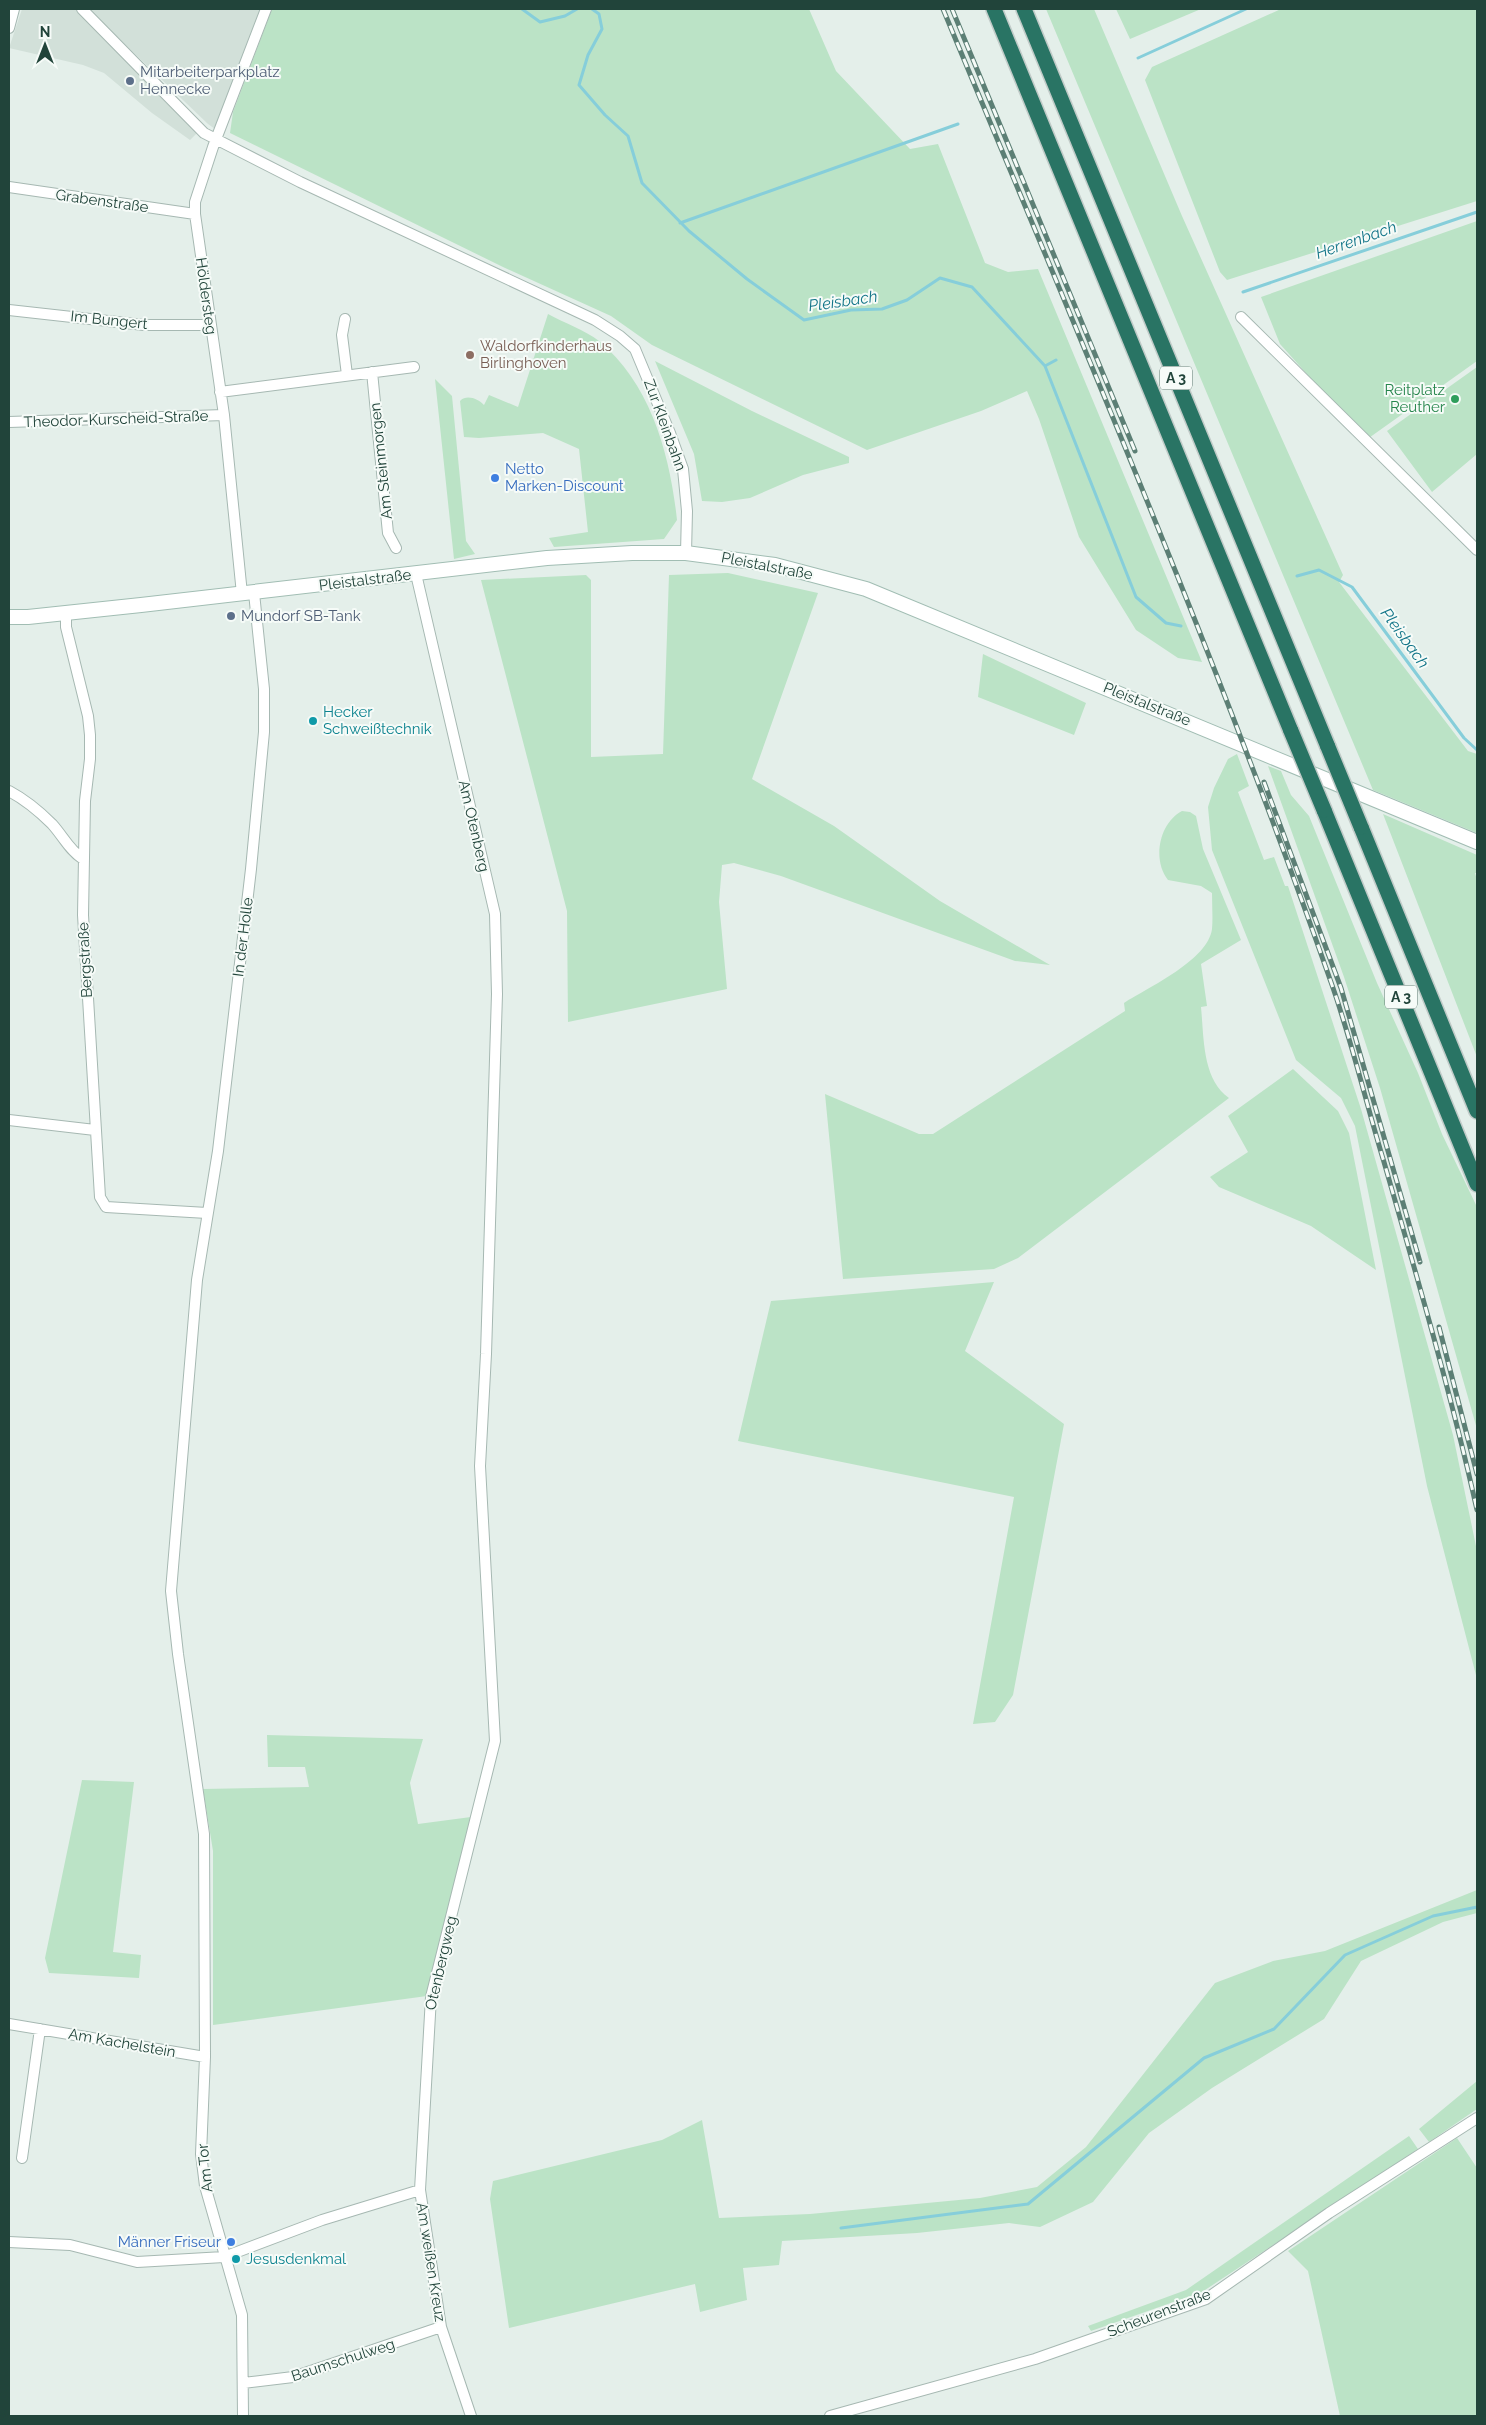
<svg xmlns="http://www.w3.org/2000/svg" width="1486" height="2425" font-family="Raleway,sans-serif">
<rect width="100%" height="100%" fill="#e4efea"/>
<path fill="#d2e0d9" d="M22 9H76L197 133 190 140 152 113 104 73 83 65 9 48Z
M88 9H261L215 129 208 124Z"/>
<path fill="#bbe3c6" d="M272 9H809L836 71 910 149 938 144 985 263 1008 272 1038 269 1202 662 1178 658 1136 630 1079 537 1039 419 1027 391 981 411 867 450 652 345 611 316 503 267 230 133 233 112Z
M1046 9H1094L1182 216 1343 575 1339 582 1468 751 1477 754V833L1373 790Z
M1116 9H1201L1130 39Z
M1281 9H1477V201L1227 280 1220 272 1145 80 1152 67Z
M1477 221V361L1366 440 1280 344 1261 297Z
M548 314C564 323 585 330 599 341 651 384 670 455 677 520L664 539 554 547 549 538 588 532 579 449 543 433 479 438 464 437 460 401C467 394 478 399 484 405L489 395 518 407Z
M655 361 752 411 849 457V463L803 475 750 498 722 502 702 501 694 454Z
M1477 367V454L1432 492 1387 431Z
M435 379 452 396 466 541 475 554 454 559Z
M728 573 818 593 752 779 834 826 940 901 1050 965 1015 961 781 876 734 863 722 865 719 902 727 989 568 1022 567 911 481 580 586 575 591 580V757L663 754 669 575Z
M983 654 1086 703 1074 735 978 697Z
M1237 754 1249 786 1238 792 1264 860 1274 857 1285 886H1288L1361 1109 1453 1435 1477 1551V1679L1427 1486 1355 1126 1341 1098 1296 1060 1212 850 1208 807 1214 788 1228 759Z
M1268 766 1281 771 1291 795 1309 816 1377 983 1418 1073 1442 1134 1477 1207V1429L1380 1088 1344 977Z
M1182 811 1190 812 1196 816 1203 849 1241 940 1201 964 1207 1006 1201 1007C1204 1037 1202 1079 1229 1098L1018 1258 994 1269 843 1279 825 1094 919 1134H933L1125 1011 1124 1003C1149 987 1208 960 1212 929 1213 918 1212 905 1212 893L1201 886 1168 880C1152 860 1159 823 1182 811Z
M1383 814 1477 855V873H1475L1477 880V1057Z
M1293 1069 1338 1111 1349 1133 1376 1270 1311 1226 1219 1187 1210 1177 1248 1152 1228 1116Z
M994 1282 965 1351 1064 1424 1013 1695 995 1722 973 1724 1014 1497 738 1441 771 1301Z
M267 1735 423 1739 410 1783 418 1824 471 1817 427 1996 213 2025V1851L203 1789 309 1787 305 1767H268Z
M82 1780 134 1782 113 1952 141 1955 139 1978 49 1973 45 1958Z
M1477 1890V1913L1443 1922 1361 1961 1324 2019 1212 2088 1149 2133 1093 2202 1040 2227 1009 2223 917 2233 782 2241 779 2265 743 2268 747 2300 700 2312 695 2284 509 2328 490 2199 493 2181 662 2140 702 2120 719 2218 810 2214 980 2198 1037 2187 1086 2147 1215 1983 1273 1961 1325 1951Z
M1477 2081V2109L1429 2142 1419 2129Z
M1409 2136 1418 2149 1202 2292 1091 2331 1088 2326 1186 2290Z
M1457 2138 1477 2168V2416H1340L1308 2271 1288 2251Z"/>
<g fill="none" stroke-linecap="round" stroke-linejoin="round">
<path stroke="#86ceda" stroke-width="3" d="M522 9 540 22 565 16 577 9
M592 9 599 14 602 29 588 55 579 85 605 115 628 136 642 183 689 231 747 279 804 320 851 310 882 309 907 300 940 278 972 287 1045 366 1136 597 1166 623 1181 626
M1138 58 1246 9
M680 223 958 124
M1243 292 1477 212
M1045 366 1056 360
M1297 576 1319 570 1352 587 1464 738 1477 750
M841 2228 1028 2204 1204 2058 1274 2029 1345 1955 1433 1916 1477 1907"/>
<defs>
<path id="minor" d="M82 9 204 133 300 182 595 320 620 336 635 349 670 433 683 469 687 511 686 553
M9 28 14 9
M9 187 195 214
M9 310 144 325H211
M1241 317 1477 550
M345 319 342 335 347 375
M372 372 388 533 396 548
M220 392 414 367
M9 422 224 415
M416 574 495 914 497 994 486 1354 480 1466 495 1741 431 1997 420 2190 441 2327 471 2416
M242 594 224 415 195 214V202L213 147 266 9
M66 613V627L88 716 90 735V759L85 801 83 915 100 1197 106 1207 207 1213
M9 791C24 799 40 812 52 824 63 836 69 850 83 859
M9 1120 95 1130
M9 2024 205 2057
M22 2158 40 2029
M9 2242 70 2245 137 2262 224 2257 322 2220 420 2190
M243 2383 293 2377 441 2327
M243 2416 242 2315 205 2186 201 2154 205 2057 204 1834 178 1654 171 1591 197 1280 218 1151 251 869 264 732V689L254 593
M830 2416 1035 2359 1206 2299 1329 2213 1477 2118"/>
<path id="secondary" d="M9 617H28L141 605 547 558 632 553H686L775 565 866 589 1477 842"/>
<path id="motorway" d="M994 9 1291 731
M1024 9 1328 747
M1324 810 1477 1184
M1361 827 1477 1111"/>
</defs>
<use href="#minor" stroke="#a6b8b2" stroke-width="12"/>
<use href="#secondary" stroke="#a1bdb3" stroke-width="16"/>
<use href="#motorway" stroke="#c1cbc8" stroke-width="18"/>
<use href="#minor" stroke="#fff" stroke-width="10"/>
<use href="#secondary" stroke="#fff" stroke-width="14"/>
<use href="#motorway" stroke="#297464" stroke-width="15"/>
<defs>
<path id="rail" d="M943 9C1077 332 1216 654 1332 985 1352 1042 1366 1103 1384 1162 1417 1277 1451 1393 1477 1510
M952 9 1135 451
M1264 782 1341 988 1420 1262
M1439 1327 1477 1474"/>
</defs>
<use href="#rail" stroke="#5c7f75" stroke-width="5"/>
<use href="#rail" stroke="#f6fbf8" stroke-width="3" stroke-dasharray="9" stroke-linecap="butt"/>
<defs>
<path id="motorway-bridge" d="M1291 731 1324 810
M1328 747 1361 827"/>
</defs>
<use href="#motorway-bridge" stroke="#c1cbc8" stroke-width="18" stroke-linecap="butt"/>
<use href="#motorway-bridge" stroke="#297464" stroke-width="15"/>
</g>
<g fill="#5c6f8a" stroke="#f6fbf8" stroke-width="2">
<circle cx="130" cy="81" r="5"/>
<circle cx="231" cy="616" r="5"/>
</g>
<circle fill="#8d6e63" stroke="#f6fbf8" stroke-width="2" cx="470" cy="355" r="5"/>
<circle fill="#2e9e5b" stroke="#f6fbf8" stroke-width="2" cx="1455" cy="399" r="5"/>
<g fill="#3f7fe0" stroke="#f6fbf8" stroke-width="2">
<circle cx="495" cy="478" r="5"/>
<circle cx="231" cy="2242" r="5"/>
</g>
<g fill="#0f9aa8" stroke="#f6fbf8" stroke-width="2">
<circle cx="313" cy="721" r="5"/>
<circle cx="236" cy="2259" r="5"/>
</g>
<g text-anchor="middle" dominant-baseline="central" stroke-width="4" stroke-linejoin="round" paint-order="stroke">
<g fill="#f6fbf8" stroke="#617b73" stroke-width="1">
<rect x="1160" y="366.5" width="32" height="23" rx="4"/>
<rect x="1385" y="985.5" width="32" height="23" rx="4"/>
</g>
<g font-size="14" font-weight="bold" fill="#21443a">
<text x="1176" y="378">A 3</text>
<text x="1401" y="997">A 3</text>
</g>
<g font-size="15" fill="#4e5e75" stroke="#f6fbf8" text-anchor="start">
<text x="140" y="72">Mitarbeiterparkplatz<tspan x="140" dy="17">Hennecke</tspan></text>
<text x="241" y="616">Mundorf SB-Tank</text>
</g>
<g font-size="15" fill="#21443a" stroke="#f6fbf8">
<text transform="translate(102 201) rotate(8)">Grabenstraße</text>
<text transform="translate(206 296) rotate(82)">Höldersteg</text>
<text transform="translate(109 320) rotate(6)">Im Bungert</text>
<text transform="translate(116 419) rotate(-2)">Theodor-Kurscheid-Straße</text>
<text transform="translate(665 425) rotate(70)">Zur Kleinbahn</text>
<text transform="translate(381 461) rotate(-96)">Am Steinmorgen</text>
<text transform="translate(767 566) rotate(11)">Pleistalstraße</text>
<text transform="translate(365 580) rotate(-7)">Pleistalstraße</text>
<text transform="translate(1147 704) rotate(22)">Pleistalstraße</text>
<text transform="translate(474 826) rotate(77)">Am Otenberg</text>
<text transform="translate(243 937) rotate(-83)">In der Holle</text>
<text transform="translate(85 960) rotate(-93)">Bergstraße</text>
<text transform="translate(441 1963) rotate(-77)">Otenbergweg</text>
<text transform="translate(122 2043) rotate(10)">Am Kachelstein</text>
<text transform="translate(205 2168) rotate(-96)">Am Tor</text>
<text transform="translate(431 2262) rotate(81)">Am weißen Kreuz</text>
<text transform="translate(1159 2313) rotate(-21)">Scheurenstraße</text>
<text transform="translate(343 2360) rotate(-18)">Baumschulweg</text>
</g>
<g font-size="15" fill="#785e54" stroke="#f6fbf8" text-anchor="start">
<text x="480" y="346">Waldorfkinderhaus<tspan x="480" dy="17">Birlinghoven</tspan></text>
</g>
<g font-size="15" fill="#27864d" stroke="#f6fbf8" text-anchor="end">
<text x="1445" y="390">Reitplatz<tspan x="1445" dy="17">Reuther</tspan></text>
</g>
<g font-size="15" fill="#366cbe" stroke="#f6fbf8" text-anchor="start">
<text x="505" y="469">Netto<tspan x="505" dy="17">Marken-Discount</tspan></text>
<text x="221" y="2242" text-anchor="end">Männer Friseur</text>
</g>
<g font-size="15" fill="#0d838f" stroke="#f6fbf8" text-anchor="start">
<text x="323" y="712">Hecker<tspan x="323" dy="17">Schweißtechnik</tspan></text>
<text x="246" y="2259">Jesusdenkmal</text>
</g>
<g font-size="16" font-style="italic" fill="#127588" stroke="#f6fbf8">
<text transform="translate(1356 240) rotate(-19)">Herrenbach</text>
<text transform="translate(843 301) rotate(-8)">Pleisbach</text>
<text transform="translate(1405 638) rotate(54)">Pleisbach</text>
</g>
</g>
<rect width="1486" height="2425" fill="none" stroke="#21443a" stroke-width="20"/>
<g transform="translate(45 45)" stroke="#f6fbf8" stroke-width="4" paint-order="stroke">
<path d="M0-4L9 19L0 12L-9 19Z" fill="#21443a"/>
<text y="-8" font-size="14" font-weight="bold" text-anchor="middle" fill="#21443a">N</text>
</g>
</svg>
